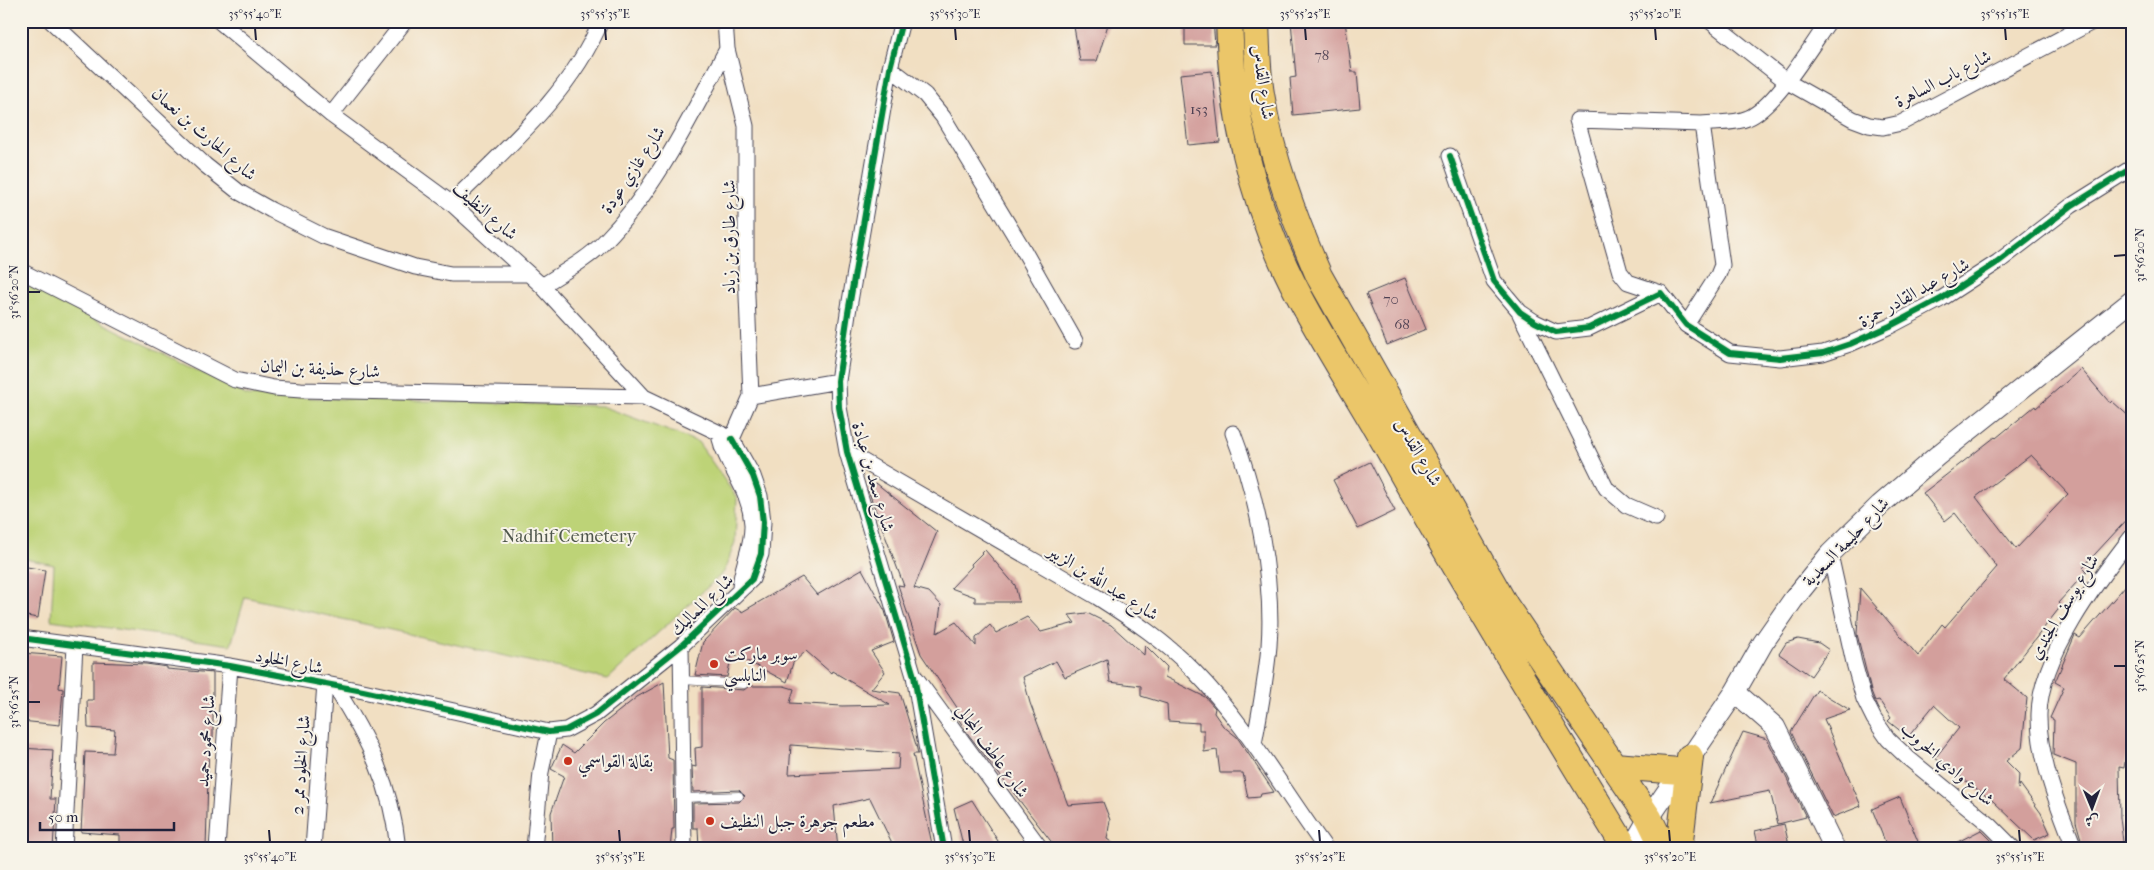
<svg xmlns="http://www.w3.org/2000/svg" width="2154" height="870" font-family="'IM FELL French Canon',Amiri,serif">
<rect width="100%" height="100%" fill="#f7f3e8"/>
<filter id="ink" filterUnits="userSpaceOnUse"><feTurbulence type="fractalNoise" baseFrequency=".02" numOctaves="2"/><feDisplacementMap in="SourceGraphic" scale="10" xChannelSelector="R" yChannelSelector="G"/><feConvolveMatrix kernelMatrix="1 2 1 2 8 2 1 2 1" color-interpolation-filters="sRGB"/></filter>
<filter id="wash" filterUnits="userSpaceOnUse"><feTurbulence type="fractalNoise" baseFrequency=".0096" numOctaves="4" result="noise"/><feDisplacementMap in="SourceGraphic" scale="20" xChannelSelector="R" yChannelSelector="G"/><feGaussianBlur stdDeviation="1.12" result="paint"/><feColorMatrix in="noise" values="0 0 0 0 0 0 0 0 0 0 0 0 0 0 0 0 0 1.4 0 .05"/><feComposite in="paint" operator="in"/></filter>
<g filter="url(#wash)">
<rect width="100%" height="100%" fill="#f1dfc2"/>
<path fill="#bdd377" stroke="#707a59" d="M21 282 248 396 602 406 698 442 737 498 735 542 724 572 608 679 245 597 231 645 51 620 54 565 21 558Z"/>
<g id="blocks">
<path fill="#d39f9c" fill-rule="evenodd" d="M1073 21H1109L1097 61H1080Z
M1191 21H1213L1215 45H1185V23Z
M1291 21H1345L1352 72H1357L1360 108 1293 115 1290 78 1296 77Z
M1212 71 1220 142 1188 145 1180 74Z
M1405 278 1426 329 1387 345 1366 294Z
M2081 369 2110 403 2112 401 2133 420V513L2083 567 2087 571 2058 603 2061 606 2004 679 2027 698 2022 748 2006 761 2019 774 2018 789 2020 784 2041 813 2050 833 2034 840 1993 801 1935 758 1959 728 1934 705 1908 737 1888 721 1891 718 1879 700 1875 701 1871 691 1857 634 1860 588 1918 656 1942 624 1945 627 1997 567 1955 513 1945 521 1923 493 1995 437 1996 438 2035 406 2036 408ZM2031 455 2068 494 2016 549 1976 497Z
M1370 462 1395 511 1358 529 1333 480Z
M876 483 937 532 914 588 929 592 941 605 937 633 956 622 976 646V638L990 625 996 633 1027 617 1041 632 1075 623 1069 615 1087 613 1111 625 1144 655 1145 645 1167 667 1165 677 1205 697 1215 708 1214 713 1223 726 1237 737 1274 792 1261 794 1260 797 1248 798 1243 773H1220L1217 750 1204 752V730H1199V723L1168 721 1167 704 1141 696V686L1110 682 1107 659 1065 677 1056 661 1023 677 1030 703 1068 805 1103 802 1110 820 1107 839 1121 849H1057L968 734 954 712 958 709 921 654 898 585 904 586 868 490Z
M985 550 1015 585 1019 602H975V597L951 588 972 566 971 564Z
M21 566 45 570 38 618 21 615Z
M862 569 885 611 894 642 871 651 885 672 871 689 900 693 916 745 918 754H913L933 849H895L870 798 834 806 838 849H699L698 828H693V803L739 802 745 796 739 790 693 792 692 766 696 767 695 748 702 747V687L744 690 749 686H784L794 689 790 703 842 706 890 705 832 671 831 673 806 651 793 663 787 682 732 653 727 677 695 675 703 642 735 608 742 612 802 577 817 595ZM791 745 899 753 898 769 789 774Z
M2133 577V725L2131 724 2124 768 2119 767 2120 818 2124 849H2084L2076 822V764L2053 755 2054 720 2050 718 2064 687 2055 682 2075 635 2080 638Z
M1798 639 1819 643 1829 650 1811 676 1779 654 1786 643Z
M21 653 62 656 59 688 63 689 60 725 21 721 23 679H21Z
M93 662 146 664 167 667V669L213 673V739H209L206 849H120V835L81 832 85 752 113 753 115 730 88 728 87 700H93Z
M664 682 668 758 673 760 674 829H672L670 849H552L551 813 564 776 551 769 562 745 574 753 604 723 637 697Z
M1817 690 1850 710 1824 719 1861 806 1833 817 1791 732Z
M1743 732 1767 739 1806 817 1778 824 1770 791 1710 803Z
M21 748 53 750 50 799H56L53 849H21Z
M1900 797 1921 849H1888L1872 809Z
M972 800 1003 849H964L954 808Z
M1784 824 1790 849H1759L1755 831Z
M1981 830 2000 849H1944Z"/>
</g>
</g>
<g filter="url(#ink)">
<use href="#blocks" fill-opacity="0" stroke="#413e4f" stroke-width="1"/>
<g fill="none" stroke-linecap="round" stroke-linejoin="round">
<defs>
<path id="service" d="M682 680 744 684
M684 798 739 796"/>
<path id="minor" d="M51 21 205 165 239 192 271 210 323 236 415 267 451 274H528
M219 21 331 115 451 203 542 286 644 397 732 439
M902 21 890 68 848 313 838 381 839 407 847 452 914 676 944 849
M1710 21 1786 81 1853 119 1869 125 1883 127 1901 123 2094 21
M890 68 925 95 943 117 1023 249 1075 341
M331 115 405 21
M1450 156 1494 281 1520 312 1535 322 1556 332 1589 328 1661 293 1686 325 1730 353 1780 358 1823 353 1850 344 1890 326 1941 299 1998 262 2071 206 2133 167
M451 203C506 148 570 95 601 21
M21 271 235 380 274 388 301 390 644 397
M542 286C563 272 587 260 604 242 658 187 691 115 727 49
M1661 293 1628 282 1620 272 1577 120 1702 124
M1520 314 1606 488 1626 505 1656 518
M1686 325 1718 275 1722 265 1702 124C1716 122 1735 124 1748 118 1775 107 1811 46 1829 21
M751 396 838 381
M1233 433C1257 495 1274 579 1269 646 1266 679 1260 712 1254 744
M720 439C728 470 750 488 752 524 753 547 741 566 740 588
M722 447 732 439 751 396 746 271V126L727 49 725 21
M847 452 1097 597C1130 618 1166 642 1194 671 1246 724 1282 789 1326 849
M1830 554 1854 663 1864 699 1874 719 1888 739 1908 758 1990 825 2014 849
M21 638 230 666 363 691 549 732 566 730 596 714 681 646 752 579 761 554 763 522 760 496 753 476 732 439
M681 646 684 849
M916 678 1041 849
M335 687C368 739 392 786 398 849
M64 849 75 646
M217 849 230 666
M313 849 325 683
M534 849 541 772 549 732
M2075 849C2059 809 2038 757 2039 714 2040 656 2098 580 2133 535"/>
<path id="tertiary" d="M1735 692 1775 727 1835 849
M1631 849 1649 818 1735 692 1763 643 1793 600 1830 554 1880 505 1937 456 2133 300"/>
<path id="trunk" d="M1229 21C1231 111 1252 202 1292 282 1321 340 1358 395 1390 452 1465 586 1545 717 1626 849
M1256 21C1257 45 1257 70 1261 94 1271 157 1294 218 1319 276L1505 605 1649 818 1664 849
M1614 766 1680 771
M1679 849 1690 757"/>
</defs>
<use href="#service" stroke="#413e4f" stroke-width="9"/>
<use href="#minor" stroke="#413e4f" stroke-width="17"/>
<use href="#tertiary" stroke="#413e4f" stroke-width="22"/>
<use href="#trunk" stroke="#413e4f" stroke-width="28"/>
<use href="#service" stroke="#fff" stroke-width="8"/>
<use href="#minor" stroke="#fff" stroke-width="15"/>
<use href="#tertiary" stroke="#fff" stroke-width="20"/>
<use href="#trunk" stroke="#ebc669" stroke-width="26"/>
<defs>
<path id="cycleway" d="M902 21 890 68 848 313 838 381 839 407 847 452 914 676 944 849
M1450 156 1494 281 1520 312 1535 322 1556 332 1589 328 1661 293 1686 325 1730 353 1780 358 1823 353 1850 344 1890 326 1941 299 1998 262 2071 206 2133 167
M21 638 230 666 363 691 549 732 566 730 596 714 681 646 752 579 761 554 763 522 760 496 753 476 732 439"/>
</defs>
<use href="#cycleway" stroke="#f7f3e8" stroke-width="9"/>
<use href="#cycleway" stroke="#00873e" stroke-width="6"/>
</g>
</g>
<path fill="none" stroke="#22223b" stroke-width="2" d="M255 28 256 40M605 28 606 40M955 28 956 40M1305 28 1306 40M1655 28 1656 40M2005 28 2006 40M2114 256 2126 255M28 292H40M2114 666H2126M28 702H40M269 830 270 842M619 830 620 842M969 830 970 842M1319 830 1320 842M1669 830 1670 842M2019 830 2020 842"/>
<g fill="#c8321e" stroke="#f7f3e8" stroke-width="2">
<circle cx="714" cy="664" r="5"/>
<circle cx="568" cy="761" r="5"/>
<circle cx="710" cy="821" r="5"/>
</g>
<g text-anchor="middle" dominant-baseline="central" stroke-width="4" stroke-linejoin="round" paint-order="stroke">
<g font-size="15" fill="#4e4153">
<text x="1322" y="55">78</text>
<text x="1199" y="109">153</text>
<text x="1391" y="299">70</text>
<text x="1402" y="324">68</text>
</g>
<g font-size="18" fill="#22223b" stroke="#f7f3e8">
<text transform="translate(1943 79) rotate(-27)">شارع باب الساهرة</text>
<text transform="translate(1263 82) rotate(82)">شارع القدس</text>
<text transform="translate(204 134) rotate(41)">شارع الحارث بن نعمان</text>
<text transform="translate(633 170) rotate(-56)">شارع غازي عودة</text>
<text transform="translate(485 211) rotate(41)">شارع النظيف</text>
<text transform="translate(729 237) rotate(-90)">شارع طارق بن زياد</text>
<text transform="translate(1914 293) rotate(-29)">شارع عبد القادر حمزة</text>
<text transform="translate(320 369) rotate(3)">شارع حذيفة بن اليمان</text>
<text transform="translate(1418 452) rotate(60)">شارع القدس</text>
<text transform="translate(873 477) rotate(74)">شارع سعد بن عبادة</text>
<text transform="translate(1846 542) rotate(-46)">شارع حليمة السعدية</text>
<text transform="translate(1103 583) rotate(32)">شارع عبد الله بن الزبير</text>
<text transform="translate(702 605) rotate(-44)">شارع المماليك</text>
<text transform="translate(2064 607) rotate(-59)">شارع يوسف الجندي</text>
<text transform="translate(289 662) rotate(11)">شارع الخلود</text>
<text transform="translate(206 741) rotate(-86)">شارع محمود حميد</text>
<text transform="translate(992 751) rotate(54)">شارع عاطف المجالي</text>
<text transform="translate(1947 764) rotate(41)">شارع وادي الخروب</text>
<text transform="translate(301 765) rotate(-86)">شارع الخلود ممر 2</text>
</g>
<g font-size="18" fill="#50574d" stroke="#f7f3e8">
<text x="569" y="536">Nadhif Cemetery</text>
</g>
<g font-size="18" fill="#22223b" stroke="#f7f3e8" text-anchor="start">
<text x="724" y="654">سوبر ماركت<tspan x="724" dy="21">النابلسي</tspan></text>
<text x="578" y="761">بقالة القواسمي</text>
<text x="720" y="821">مطعم جوهرة جبل النظيف</text>
</g>
</g>
<rect width="2154" height="870" fill="none" stroke="#f7f3e8" stroke-width="55"/>
<g transform="translate(2092 808) rotate(179)" stroke="#f7f3e8" stroke-width="4" paint-order="stroke">
<path d="M0-4L9 19L0 12L-9 19Z" fill="#22223b"/>
<text y="-8" font-size="14" font-weight="bold" text-anchor="middle" fill="#22223b">ش</text>
</g>
<path d="M40 822v8h134v-8" fill="none" stroke="#22223b" stroke-width="2.5"/>
<text x="48" y="822" font-size="15" fill="#22223b" stroke="#f7f3e8" stroke-width="4" paint-order="stroke">50 m</text>
<rect x="28" y="28" width="2098" height="814" fill="none" stroke="#22223b" stroke-width="2"/>
<g font-size="12" text-anchor="middle" fill="#22223b">
<text x="255" y="18">35°55'40"E</text>
<text x="605" y="18">35°55'35"E</text>
<text x="955" y="18">35°55'30"E</text>
<text x="1305" y="18">35°55'25"E</text>
<text x="1655" y="18">35°55'20"E</text>
<text x="2005" y="18">35°55'15"E</text>
<text transform="translate(2140 255) rotate(-90)" y="4">31°56'20"N</text>
<text transform="translate(14 292) rotate(-90)" y="4">31°56'20"N</text>
<text transform="translate(2140 666) rotate(-90)" y="4">31°56'25"N</text>
<text transform="translate(14 702) rotate(-90)" y="4">31°56'25"N</text>
<text x="270" y="861">35°55'40"E</text>
<text x="620" y="861">35°55'35"E</text>
<text x="970" y="861">35°55'30"E</text>
<text x="1320" y="861">35°55'25"E</text>
<text x="1670" y="861">35°55'20"E</text>
<text x="2020" y="861">35°55'15"E</text>
</g>
</svg>
